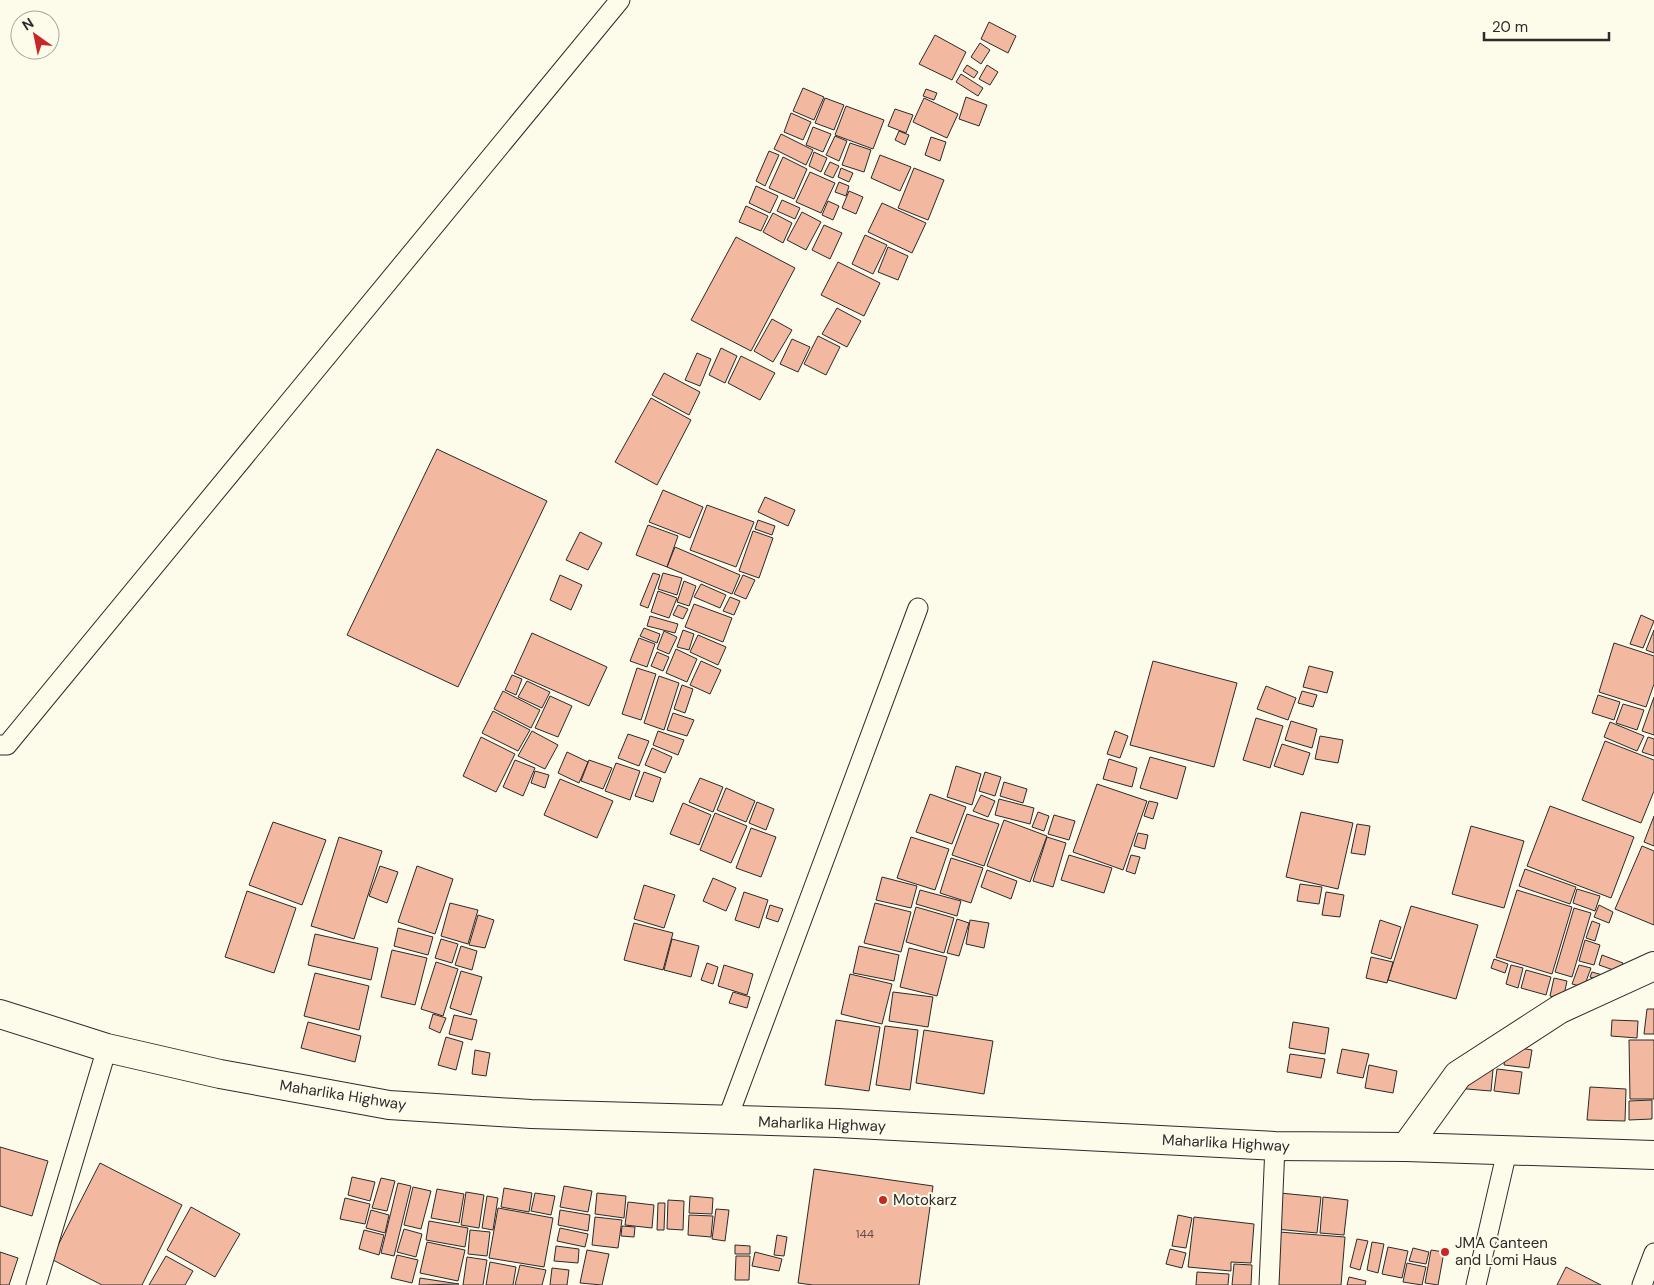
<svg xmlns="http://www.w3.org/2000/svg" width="1654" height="1285" font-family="'DM Sans',sans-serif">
<rect width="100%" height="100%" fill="#fdfbea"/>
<path fill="#f2b8a0" stroke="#2b2b2b" d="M989 22 1016 36 1008 53 981 39Z
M935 35 966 52 952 80 919 64Z
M980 43 990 50 981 64 971 57Z
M967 65 978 72 974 78 963 71Z
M987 65 998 72 990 85 979 79Z
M961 74 983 88 978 96 956 82Z
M803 88 824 97 814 120 793 111Z
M926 89 937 93 934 100 923 96Z
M966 97 987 105 979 126 959 119Z
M825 98 844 105 834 130 815 123Z
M924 98 958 114 947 138 913 122Z
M846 106 884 120 873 149 835 135Z
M895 109 913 115 906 133 888 126Z
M791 113 811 122 803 140 784 132Z
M813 127 831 134 823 152 806 145Z
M899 131 909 135 905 145 895 140Z
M781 134 813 150 806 165 774 149Z
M835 136 847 141 839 161 826 155Z
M931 137 946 142 940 161 925 155Z
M850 143 871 150 864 172 842 165Z
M769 151 779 155 765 186 756 181Z
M814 152 827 158 821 172 809 166Z
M880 155 911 167 900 191 871 178Z
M783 157 807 169 794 199 769 188Z
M830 162 839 166 833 178 824 174Z
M841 168 853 173 849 182 838 177Z
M914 168 944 180 928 220 898 208Z
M810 172 835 183 821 213 796 202Z
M839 182 849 186 846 196 835 192Z
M756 186 778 196 770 213 749 203Z
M849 191 863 197 856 214 842 208Z
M782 200 800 208 795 219 777 211Z
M828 201 839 206 833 220 822 215Z
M882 203 926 223 912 253 868 232Z
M746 206 768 216 761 231 739 222Z
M802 212 821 222 806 250 787 240Z
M773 213 792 223 783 243 763 232Z
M824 225 842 233 830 259 812 250Z
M865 235 887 245 873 274 852 264Z
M736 237 795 268 751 351 691 320Z
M888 247 908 256 898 280 878 272Z
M838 262 880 283 864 316 821 295Z
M837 308 861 321 847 347 822 334Z
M772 319 792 330 773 362 754 351Z
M818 336 840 347 826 375 804 364Z
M792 339 810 347 798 372 780 364Z
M721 348 737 356 725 383 709 375Z
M697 353 711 359 700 386 685 380Z
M741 356 775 373 760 400 728 383Z
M664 373 700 392 689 415 652 395Z
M651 398 691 420 657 485 615 462Z
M437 449 547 501 458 687 347 635Z
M663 490 703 507 690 538 649 522Z
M765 497 795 510 788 526 758 512Z
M707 505 754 522 736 567 690 550Z
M758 520 775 526 772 535 755 529Z
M648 525 678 536 667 567 636 555Z
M753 531 773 538 759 578 739 571Z
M580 532 602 543 588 570 566 560Z
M675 547 740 575 732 594 667 567Z
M653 573 660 575 648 608 640 605Z
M663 573 682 578 677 595 658 589Z
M560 575 582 585 571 610 550 600Z
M743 575 755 580 746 599 734 594Z
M684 581 696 586 689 606 677 602Z
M701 584 726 595 720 608 694 597Z
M658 591 677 598 669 618 651 612Z
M730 597 740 601 734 615 723 611Z
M694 604 732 618 723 642 685 627Z
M678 605 688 609 683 619 673 615Z
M1641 615 1654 621 1643 648 1630 644Z
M650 616 678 624 675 633 647 626Z
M644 628 660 634 657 643 640 636Z
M683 630 694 634 689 650 677 647Z
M1654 630V653L1646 650Z
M664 631 677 637 669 654 657 649Z
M532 633 607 667 589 706 514 673Z
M698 635 726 647 718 665 690 652Z
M639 638 655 644 647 667 630 661Z
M1614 643 1654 656V684L1646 707 1599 692Z
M676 649 697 659 687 682 666 673Z
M657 652 669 657 663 671 651 666Z
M701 661 721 670 710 694 690 685Z
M1153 661 1237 683 1214 767 1130 745Z
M1309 666 1333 672 1327 693 1303 687Z
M637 668 656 674 641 720 622 714Z
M512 675 522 679 516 695 505 690Z
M659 676 679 683 664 730 644 723Z
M527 681 550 692 542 708 518 697Z
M682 685 693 689 685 713 674 709Z
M1266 686 1296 698 1288 720 1257 709Z
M503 691 540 710 531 728 494 709Z
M1302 691 1317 695 1313 707 1298 703Z
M1598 695 1620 702 1614 720 1592 713Z
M550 696 572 706 558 737 535 728Z
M1654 697V735L1642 731Z
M1623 704 1644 710 1637 730 1616 723Z
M493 711 530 730 518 751 482 733Z
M673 713 694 720 687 736 667 730Z
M1256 718 1283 726 1270 768 1243 760Z
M1291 721 1317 729 1312 748 1285 740Z
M1610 722 1644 736 1637 751 1604 737Z
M532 731 558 745 545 769 518 756Z
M658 731 684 740 678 755 653 745Z
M1115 731 1128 736 1120 758 1107 754Z
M628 734 649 741 639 766 618 758Z
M1320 736 1343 740 1338 763 1315 759Z
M481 737 515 754 496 792 463 776Z
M1648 737 1654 739V756L1642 752Z
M1605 741 1654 760V791L1641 823 1582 800Z
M1282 744 1310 753 1303 775 1274 766Z
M652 748 672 757 665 773 645 765Z
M567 752 588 762 579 783 558 773Z
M1150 757 1186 767 1177 799 1140 788Z
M1109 759 1137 768 1132 787 1103 779Z
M515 760 535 768 523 796 503 787Z
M589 760 612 768 603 789 581 781Z
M616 763 640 771 630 800 605 791Z
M956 766 981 774 972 805 947 797Z
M535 771 549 775 545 788 531 783Z
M644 772 661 778 653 802 635 796Z
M985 772 1001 777 995 796 979 791Z
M700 778 723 787 713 812 689 802Z
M560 779 613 801 597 838 544 815Z
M1004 782 1027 789 1023 803 1000 796Z
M1097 784 1147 801 1123 870 1073 852Z
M726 788 755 801 746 822 717 810Z
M930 794 966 807 952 844 916 832Z
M981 795 995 801 988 817 973 811Z
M999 799 1034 808 1030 824 995 815Z
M1149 801 1158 803 1153 819 1144 816Z
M757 802 774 809 766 830 749 823Z
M683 803 711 815 699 845 670 834Z
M1550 806 1634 837 1611 898 1527 866Z
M1038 812 1049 816 1044 831 1032 827Z
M1301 812 1353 823 1338 889 1286 877Z
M715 813 747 826 731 863 700 850Z
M967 814 999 824 984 866 952 855Z
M1054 815 1075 821 1069 840 1048 834Z
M1654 816V846L1644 842Z
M1004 820 1047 836 1030 882 987 866Z
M273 822 326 840 302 905 249 885Z
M1357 824 1370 826 1365 855 1351 853Z
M1471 826 1524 841 1504 908 1452 894Z
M751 828 776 837 761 877 736 868Z
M1138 833 1148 835 1145 849 1134 846Z
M339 837 382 851 354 939 311 926Z
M911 837 949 849 935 890 897 878Z
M1047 837 1066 843 1053 887 1033 881Z
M1642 846 1654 851V925L1615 909Z
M1069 855 1112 868 1104 893 1061 880Z
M1131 855 1140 857 1135 874 1126 871Z
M951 858 983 868 971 903 940 893Z
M380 866 398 872 387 903 369 896Z
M417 866 453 879 435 934 398 922Z
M1525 869 1576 887 1570 904 1519 886Z
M987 870 1017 881 1011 899 981 887Z
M882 877 917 886 911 908 876 900Z
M713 878 736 888 726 911 703 901Z
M1300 884 1322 887 1319 904 1297 901Z
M644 885 675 895 664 928 634 919Z
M1577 889 1600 896 1595 911 1573 903Z
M920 890 961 901 957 916 916 904Z
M1517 890 1572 907 1552 974 1496 957Z
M247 891 296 908 274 973 225 957Z
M744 892 768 900 759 928 735 920Z
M1326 892 1344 895 1340 917 1322 915Z
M450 903 478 910 468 944 441 936Z
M875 903 911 912 901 952 864 943Z
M770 905 783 909 778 922 766 918Z
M1599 905 1613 912 1609 923 1594 917Z
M1411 906 1478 925 1456 999 1388 980Z
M916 907 954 918 944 953 906 942Z
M1574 908 1591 913 1572 977 1555 972Z
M478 915 494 920 485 948 469 945Z
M957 919 969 923 959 956 947 953Z
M970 920 989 923 984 948 966 944Z
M1380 920 1401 927 1391 959 1371 953Z
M1592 921 1600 924 1595 941 1586 938Z
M634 923 673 933 663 970 624 960Z
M398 928 433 937 428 955 394 946Z
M315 934 378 948 371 980 308 965Z
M441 939 458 944 452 963 435 958Z
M672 939 699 946 691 977 664 970Z
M1585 940 1600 945 1594 965 1579 961Z
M461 946 477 951 472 970 455 965Z
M859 946 899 955 894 981 853 973Z
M909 948 947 957 937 996 900 987Z
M392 950 427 958 415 1005 381 997Z
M1602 955 1623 963 1619 972 1599 965Z
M1371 957 1393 962 1387 983 1366 978Z
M1494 959 1508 964 1505 973 1491 968Z
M436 962 458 969 443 1016 421 1009Z
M707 963 718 967 713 984 701 980Z
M724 965 753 974 747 995 718 986Z
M1511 965 1523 968 1518 988 1506 984Z
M1579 965 1591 968 1584 987 1572 984Z
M1526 970 1551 977 1546 995 1521 988Z
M461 971 482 977 471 1015 450 1008Z
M1592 972 1606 976 1604 982 1590 977Z
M315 973 369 986 359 1030 304 1016Z
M850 974 892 984 882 1024 841 1014Z
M1554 978 1567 981 1563 1000 1550 996Z
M733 992 750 997 747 1008 729 1003Z
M893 992 933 997 928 1027 889 1021Z
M1647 1009H1654V1034H1644Z
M433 1014 446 1018 440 1033 429 1028Z
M454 1015 477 1020 472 1040 449 1034Z
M836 1020 880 1027 869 1091 825 1085Z
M1612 1020 1638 1021 1637 1038 1611 1036Z
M308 1022 361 1036 355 1062 301 1048Z
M1293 1022 1329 1028 1325 1054 1289 1048Z
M885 1026 918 1030 910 1090 876 1085Z
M924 1030 993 1041 984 1094 916 1083Z
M446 1037 463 1042 456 1070 438 1065Z
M1629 1040H1654V1099H1630Z
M1507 1046 1532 1050 1529 1068 1504 1065Z
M1342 1049 1369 1054 1363 1078 1337 1073Z
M475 1050 490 1053 486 1076 472 1074Z
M1290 1054 1325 1059 1321 1078 1287 1072Z
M1494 1059 1491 1091 1455 1088Z
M1369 1065 1397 1071 1393 1093 1365 1088Z
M1497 1069 1522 1072 1519 1094 1494 1091Z
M1590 1087 1626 1089 1625 1121 1587 1120Z
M1652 1100V1119L1629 1120V1101Z
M0 1147 48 1161 32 1216 0 1206Z
M100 1163 182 1205 142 1285H102L51 1259Z
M814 1169 933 1186 919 1285H813L798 1283Z
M352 1177 375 1182 370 1201 348 1195Z
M381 1178 395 1181 387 1211 372 1208Z
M398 1183 411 1186 394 1256 381 1253Z
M564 1186 592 1191 588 1212 560 1207Z
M413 1187 431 1191 421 1229 404 1225Z
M504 1188 532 1193 529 1212 501 1207Z
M437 1189 464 1194 459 1223 431 1218Z
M466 1192 484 1195 479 1228 461 1225Z
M535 1193 555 1196 551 1215 531 1211Z
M597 1193 626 1196 624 1218 595 1214Z
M1280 1193 1321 1197 1317 1233 1276 1229Z
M487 1196 498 1198 493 1230 482 1228Z
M690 1196 713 1198 712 1214 689 1213Z
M1323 1197 1348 1200 1344 1235 1320 1233Z
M345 1198 370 1204 365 1224 340 1219Z
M668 1200 684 1201 683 1230 667 1229Z
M628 1202 654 1205 652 1228 625 1225Z
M658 1203H665L664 1230H657Z
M191 1207 240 1234 215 1277 167 1250Z
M498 1208 553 1218 544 1267 489 1258Z
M716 1209 729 1210 725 1241 712 1239Z
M371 1210 389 1215 385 1233 366 1228Z
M560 1210 590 1215 588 1231 558 1225Z
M689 1215 713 1216 711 1237 688 1235Z
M1178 1215 1192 1218 1186 1248 1172 1246Z
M595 1217 622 1220 618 1248 592 1245Z
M1194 1217 1254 1224 1251 1263 1231 1262V1271L1188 1267Z
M429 1221 468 1228 465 1247 426 1240Z
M622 1226 635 1227 634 1237 621 1236Z
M560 1228 588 1234 585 1247 557 1241Z
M404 1229 422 1234 416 1257 397 1252Z
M364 1230 384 1235 379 1255 359 1249Z
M470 1230 490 1232 487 1256 468 1254Z
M1279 1232 1345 1237 1341 1285H1275Z
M777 1235 787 1237 784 1256 774 1255Z
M1357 1239 1368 1241 1360 1270 1350 1267Z
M427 1242 465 1250 458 1281 420 1273Z
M1372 1242 1384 1244 1378 1273 1367 1270Z
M735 1245 750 1246V1254H735Z
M556 1246 579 1249 578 1263 554 1261Z
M1388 1247 1408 1251 1402 1278 1382 1274Z
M1413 1248 1429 1252 1426 1264 1409 1261Z
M1170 1249 1186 1253 1182 1268 1166 1264Z
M587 1250 609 1254 602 1285 580 1283Z
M1431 1250 1444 1252 1438 1285 1425 1283Z
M0 1252 18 1258 9 1285H0Z
M755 1252 782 1259 779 1271 752 1266Z
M397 1255 418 1260 412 1283 391 1278Z
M166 1256 193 1271 185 1285H149Z
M736 1256H750L749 1280H735Z
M467 1257 487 1260 483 1285H463Z
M490 1262 516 1267 513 1285H486Z
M1407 1263 1426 1267 1422 1285 1403 1282Z
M1234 1264 1252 1265 1251 1285H1232Z
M520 1265 546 1270 542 1285H515Z
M1566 1267 1601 1285H1557Z
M552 1268 569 1270 567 1285H550Z
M1197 1272 1229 1274 1228 1285H1196Z
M1349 1277 1366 1281 1365 1285H1347Z
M420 1278 459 1284 419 1285Z"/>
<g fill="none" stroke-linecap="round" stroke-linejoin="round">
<defs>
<path id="lane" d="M0 745H7L620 0
M727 1120 918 608
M36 1285 107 1048
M1269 1285 1275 1146
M1476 1285 1507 1151
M1642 1285 1654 1253"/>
<path id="street" d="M1406 1147 1458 1075 1560 1009 1654 966"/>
<path id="highway" d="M0 1014 107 1048 220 1074 389 1105 531 1114 837 1123 1275 1146 1406 1147 1654 1155"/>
</defs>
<use href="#lane" stroke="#2b2b2b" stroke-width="21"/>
<use href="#street" stroke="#2b2b2b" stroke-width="30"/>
<use href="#highway" stroke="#2b2b2b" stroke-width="30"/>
<use href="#lane" stroke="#fdfbea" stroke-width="19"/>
<use href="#street" stroke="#fdfbea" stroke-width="28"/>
<use href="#highway" stroke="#fdfbea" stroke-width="28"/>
</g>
<g fill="#c62828" stroke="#fdfbea" stroke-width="2">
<circle cx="883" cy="1200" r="5"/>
<circle cx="1445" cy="1252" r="5"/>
</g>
<g text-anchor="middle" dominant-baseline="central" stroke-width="4" stroke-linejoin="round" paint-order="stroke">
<g font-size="12" fill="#5d4e48">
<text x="865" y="1234">144</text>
</g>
<g font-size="15" fill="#2b2b2b" stroke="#fdfbea">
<text transform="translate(343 1095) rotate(9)">Maharlika Highway</text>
<text transform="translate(822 1124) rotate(2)">Maharlika Highway</text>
<text transform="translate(1226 1143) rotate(3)">Maharlika Highway</text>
</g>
<g font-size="15" fill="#2b2b2b" stroke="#fdfbea" text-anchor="start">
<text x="893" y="1200">Motokarz</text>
<text x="1455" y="1243">JMA Canteen<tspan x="1455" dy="17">and Lomi Haus</tspan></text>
</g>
</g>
<g transform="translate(35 35) rotate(327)"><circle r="24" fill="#fdfbea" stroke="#a9a89e"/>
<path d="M0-4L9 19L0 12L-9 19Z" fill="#c62828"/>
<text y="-8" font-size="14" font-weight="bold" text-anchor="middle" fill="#2b2b2b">N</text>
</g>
<path d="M1484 32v8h125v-8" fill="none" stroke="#2b2b2b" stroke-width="2.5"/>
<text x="1492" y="32" font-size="15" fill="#2b2b2b" stroke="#fdfbea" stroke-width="4" paint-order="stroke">20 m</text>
</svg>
